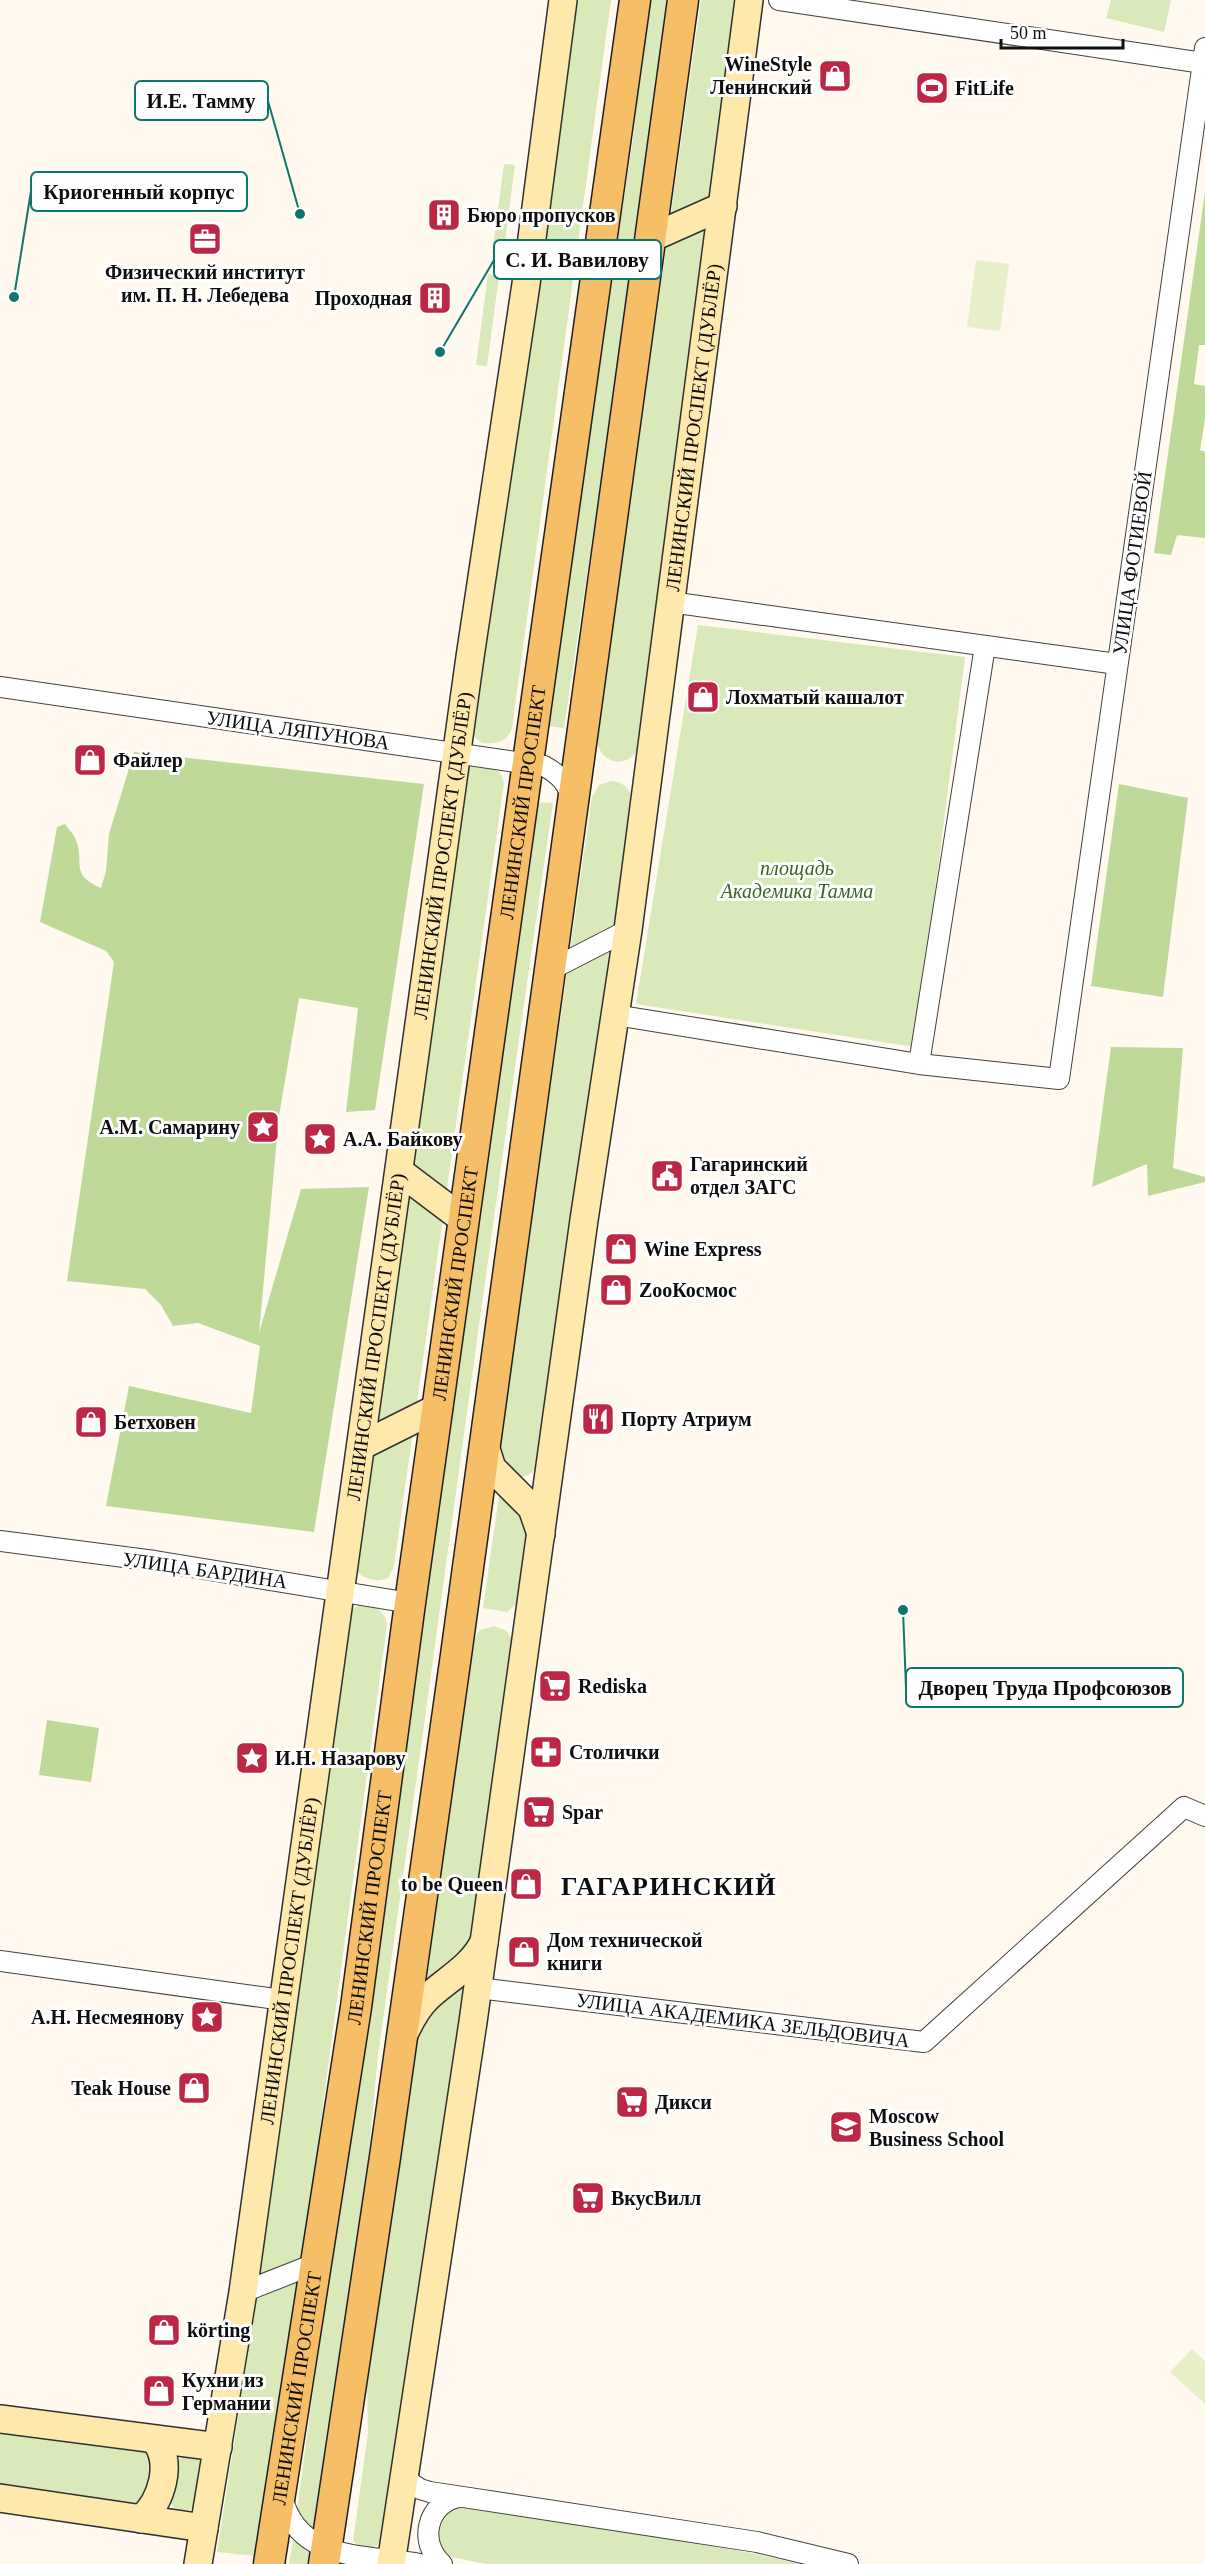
<svg xmlns="http://www.w3.org/2000/svg" width="1205" height="2564" font-family="Georgia,serif">
<rect width="100%" height="100%" fill="#fff9ef"/>
<path fill="#d9e9b9" d="M568 0H611L512 728C507 743 496 744 482 743L471 734Z
M648 0H666L651 144 564 728 545 726 633 139Z
M701 0H742L639 746C630 770 599 765 597 739Z
M1111 0H1171L1164 32 1106 18Z
M504 164 515 165 503 256 492 254Z
M488 274 499 276 487 366 476 365Z
M698 625 965 657 915 1047 636 1004Z
M475 764C488 767 502 767 504 783L394 1566 388 1578C376 1583 364 1579 355 1570L467 769Z
M612 781C626 783 632 790 632 804L539 1461 532 1473 519 1479 497 1463 592 797 599 785Z
M537 802 553 803C492 1220 437 1637 378 2055L368 2160 312 2534 296 2517 374 1938Z
M499 1495 534 1523 524 1597 507 1612 483 1608Z
M360 1604 375 1606 385 1617 387 1624 303 2255 296 2263 260 2276 278 2091 347 1612Z
M494 1626 507 1631 514 1644 468 1960 426 1988 472 1642 480 1630Z
M470 1983 384 2539 373 2548H360L353 2541 368 2433 367 2387 418 2021 464 1984Z
M300 2278 257 2556 217 2552 257 2297Z
M0 2428 155 2449 160 2462 140 2506 0 2485Z
M186 2455 202 2460 197 2507 185 2511 174 2508 169 2500 179 2459Z
M451 2502 751 2553 800 2564H486L442 2555C429 2528 434 2525 451 2502Z
M294 2534 310 2550 307 2564H289Z"/>
<path fill="#bfd998" d="M1205 192V345H1199L1194 384 1205 386V419L1200 450 1205 452V538L1177 535 1171 555 1154 553Z
M134 752 424 784 375 1110 346 1112 358 1008 299 998 279 1116 259 1333 301 1189 369 1187 314 1532 106 1506 129 1386 251 1413 260 1346 198 1323 173 1326 161 1305 145 1289 67 1281 114 962 106 951 40 922 57 827 65 824C69 829 74 835 76 840 85 863 69 874 101 888L106 871 109 834Z
M1119 784 1188 798 1163 997 1091 986Z
M1111 1047 1183 1048 1173 1168 1205 1177V1182L1148 1196 1147 1164 1092 1187Z
M47 1720 99 1728 91 1782 39 1775Z"/>
<path fill="#e8f0ca" d="M976 260 1009 264 1000 331 967 327Z
M1192 2349 1205 2361V2404L1170 2372Z"/>
<g fill="none" stroke-linecap="round" stroke-linejoin="round">
<defs>
<path id="street" d="M779 0 1203 63
M670 602 1117 664
M0 687 544 766C559 774 569 784 572 801
M552 969 628 930
M615 1015 919 1064 1059 1079 1205 48
M919 1064 985 646
M0 1541 155 1561 410 1603
M0 1961 283 2000
M478 1988 924 2042 1184 1807 1205 1816
M243 2292 317 2263
M405 2479 420 2489 430 2492 757 2542 848 2564
M282 2496C297 2563 367 2554 420 2564
M442 2564C418 2542 427 2504 458 2497"/>
<g id="secondary">
<path d="M651 238 723 206"/>
<path d="M399 1171 464 1220"/>
<path d="M361 1446 437 1408"/>
<path d="M485 1446 492 1468 532 1508 541 1534"/>
<path d="M404 2034C410 2021 416 2009 427 1998 447 1979 471 1968 484 1942"/>
<path d="M0 2419 218 2447"/>
<path d="M0 2498 204 2528"/>
<path d="M141 2519C162 2501 173 2463 155 2440"/>
<path id="s1" d="M198 2564 243 2292 470 657 526 284 563 0"/>
<path id="s2" d="M391 2564 473 2022 584 1220 628 930 749 0"/>
</g>
<g id="primary">
<path id="s3" d="M269 2564 356 2007 410 1603 635 0"/>
<path d="M324 2564 385 2157 456 1655 683 0"/>
</g>
</defs>
<use href="#street" stroke="#414141" stroke-width="22"/>
<use href="#secondary" stroke="#303030" stroke-width="30"/>
<use href="#primary" stroke="#1f1f1f" stroke-width="33"/>
<use href="#street" stroke="#fff" stroke-width="20"/>
<use href="#secondary" stroke="#fee8ab" stroke-width="27"/>
<use href="#primary" stroke="#f6be67" stroke-width="30"/>
</g>
<defs>
<symbol id="shop-square" viewBox="-11 -11 22 22"><rect x="-9" y="-9" width="18" height="18" rx="4" fill="#bc2745" stroke="#fff"/><path d="M-5-2.5h2.3a2.7 3.5 0 0 1 5.4 0H5L5.5 6h-11ZM-1.5-2.5h3a1.5 2.3 0 0 0-3 0Z" fill="#fff"/></symbol>
<symbol id="stadium-square" viewBox="-11 -11 22 22"><rect x="-9" y="-9" width="18" height="18" rx="4" fill="#bc2745" stroke="#fff"/><path d="M0-5a6.5 5 0 1 0 0 10a6.5 5 0 1 0 0-10ZM-3.5-1.8h7v3.6h-7Z" fill="#fff"/></symbol>
<symbol id="building-square" viewBox="-11 -11 22 22"><rect x="-9" y="-9" width="18" height="18" rx="4" fill="#bc2745" stroke="#fff"/><path d="M-4-6H4V6H1V3H-1V6H-4ZM-2.5-4.3h1.7v1.8h-1.7ZM.8-4.3h1.7v1.8H.8ZM-2.5-1h1.7V.8h-1.7ZM.8-1h1.7V.8H.8Z" fill="#fff"/></symbol>
<symbol id="office-square" viewBox="-11 -11 22 22"><rect x="-9" y="-9" width="18" height="18" rx="4" fill="#bc2745" stroke="#fff"/><path d="M-6-3h4V-5.5h4V-3h4V5H-6ZM-1-4.5V-3h2v-1.5ZM-6 0V1H6V0Z" fill="#fff"/></symbol>
<symbol id="sight-square" viewBox="-11 -11 22 22"><rect x="-9" y="-9" width="18" height="18" rx="4" fill="#bc2745" stroke="#fff"/><path d="M0-6L1.8-2.2L6-1.7L2.9 1.2L3.7 5.4L0 3.3L-3.7 5.4L-2.9 1.2L-6-1.7L-1.8-2.2Z" fill="#fff"/></symbol>
<symbol id="civic-square" viewBox="-11 -11 22 22"><rect x="-9" y="-9" width="18" height="18" rx="4" fill="#bc2745" stroke="#fff"/><path d="M-.6-6.5H3V-4.5H.6V-3L4-1V1h2V6H-6V1h2V-1L-.6-3ZM-1.2 2.5V6h2.4V2.5Z" fill="#fff"/></symbol>
<symbol id="restaurant-square" viewBox="-11 -11 22 22"><rect x="-9" y="-9" width="18" height="18" rx="4" fill="#bc2745" stroke="#fff"/><path d="M-5-6h1v4h1v-4h1v4h1v-4h1v5L-1.5 .5V6h-2V.5L-5-1ZM5-6V6H3V1.5H1.5Q1.5-4 5-6Z" fill="#fff"/></symbol>
<symbol id="supermarket-square" viewBox="-11 -11 22 22"><rect x="-9" y="-9" width="18" height="18" rx="4" fill="#bc2745" stroke="#fff"/><path d="M-6-5.5h2.5l.6 2H6L4.5 2H-2.5L-4.4-4H-6ZM-1.5 3.2a1.3 1.3 0 1 0 .1 0ZM3 3.2a1.3 1.3 0 1 0 .1 0Z" fill="#fff"/></symbol>
<symbol id="pharmacy-square" viewBox="-11 -11 22 22"><rect x="-9" y="-9" width="18" height="18" rx="4" fill="#bc2745" stroke="#fff"/><path d="M-2-6h4v4h4v4h-4v4h-4v-4h-4v-4h4Z" fill="#fff"/></symbol>
<symbol id="university-square" viewBox="-11 -11 22 22"><rect x="-9" y="-9" width="18" height="18" rx="4" fill="#bc2745" stroke="#fff"/><path d="M0-5L7-2L0 1L-7-2ZM-4 1L0 2.5L4 1V4Q0 6-4 4Z" fill="#fff"/></symbol>
</defs>
<g fill-rule="evenodd">
<use href="#shop-square" x="816" y="57" width="38" height="38"/>
<use href="#stadium-square" x="913" y="69" width="38" height="38"/>
<use href="#building-square" x="425" y="196" width="38" height="38"/>
<use href="#office-square" x="186" y="220" width="38" height="38"/>
<use href="#building-square" x="416" y="279" width="38" height="38"/>
<use href="#shop-square" x="684" y="678" width="38" height="38"/>
<use href="#shop-square" x="71" y="741" width="38" height="38"/>
<use href="#sight-square" x="244" y="1108" width="38" height="38"/>
<use href="#sight-square" x="301" y="1120" width="38" height="38"/>
<use href="#civic-square" x="648" y="1157" width="38" height="38"/>
<use href="#shop-square" x="602" y="1230" width="38" height="38"/>
<use href="#shop-square" x="597" y="1271" width="38" height="38"/>
<use href="#restaurant-square" x="579" y="1400" width="38" height="38"/>
<use href="#shop-square" x="72" y="1403" width="38" height="38"/>
<use href="#supermarket-square" x="536" y="1667" width="38" height="38"/>
<use href="#pharmacy-square" x="527" y="1733" width="38" height="38"/>
<use href="#sight-square" x="233" y="1739" width="38" height="38"/>
<use href="#supermarket-square" x="520" y="1793" width="38" height="38"/>
<use href="#shop-square" x="507" y="1865" width="38" height="38"/>
<use href="#shop-square" x="505" y="1933" width="38" height="38"/>
<use href="#sight-square" x="188" y="1998" width="38" height="38"/>
<use href="#shop-square" x="175" y="2069" width="38" height="38"/>
<use href="#supermarket-square" x="613" y="2083" width="38" height="38"/>
<use href="#university-square" x="827" y="2108" width="38" height="38"/>
<use href="#supermarket-square" x="569" y="2179" width="38" height="38"/>
<use href="#shop-square" x="145" y="2311" width="38" height="38"/>
<use href="#shop-square" x="140" y="2372" width="38" height="38"/>
</g>
<g text-anchor="middle" dominant-baseline="central" stroke-width="6" stroke-linejoin="round" paint-order="stroke">
<g font-size="20" font-weight="bold" fill="#0e0e0e" stroke="#fff" text-anchor="start">
<text x="812" y="64" text-anchor="end">WineStyle<tspan x="812" dy="23">Ленинский</tspan></text>
<text x="955" y="88">FitLife</text>
<text x="467" y="215">Бюро пропусков</text>
<text x="205" y="272" text-anchor="middle">Физический институт<tspan x="205" dy="23">им. П. Н. Лебедева</tspan></text>
<text x="412" y="298" text-anchor="end">Проходная</text>
<text x="726" y="697">Лохматый кашалот</text>
<text x="113" y="760">Файлер</text>
<text x="240" y="1127" text-anchor="end">А.М. Самарину</text>
<text x="343" y="1139">А.А. Байкову</text>
<text x="690" y="1164">Гагаринский<tspan x="690" dy="23">отдел ЗАГС</tspan></text>
<text x="644" y="1249">Wine Express</text>
<text x="639" y="1290">ZooКосмос</text>
<text x="621" y="1419">Порту Атриум</text>
<text x="114" y="1422">Бетховен</text>
<text x="578" y="1686">Rediska</text>
<text x="569" y="1752">Столички</text>
<text x="275" y="1758">И.Н. Назарову</text>
<text x="562" y="1812">Spar</text>
<text x="503" y="1884" text-anchor="end">to be Queen</text>
<text x="547" y="1940">Дом технической<tspan x="547" dy="23">книги</tspan></text>
<text x="184" y="2017" text-anchor="end">А.Н. Несмеянову</text>
<text x="171" y="2088" text-anchor="end">Teak House</text>
<text x="655" y="2102">Дикси</text>
<text x="869" y="2116">Moscow<tspan x="869" dy="23">Business School</tspan></text>
<text x="611" y="2198">ВкусВилл</text>
<text x="187" y="2330">körting</text>
<text x="182" y="2380">Кухни из<tspan x="182" dy="23">Германии</tspan></text>
</g>
<g font-size="20" fill="#0e0e0e" stroke="#fff">
<text stroke="none"><textPath href="#s2" startOffset="2158">ЛЕНИНСКИЙ ПРОСПЕКТ (ДУБЛЁР)</textPath></text>
<text transform="translate(1132 563) rotate(-82)">УЛИЦА ФОТИЕВОЙ</text>
<text transform="translate(298 730) rotate(8)">УЛИЦА ЛЯПУНОВА</text>
<text stroke="none"><textPath href="#s3" startOffset="1780">ЛЕНИНСКИЙ ПРОСПЕКТ</textPath></text>
<text stroke="none"><textPath href="#s1" startOffset="1726">ЛЕНИНСКИЙ ПРОСПЕКТ (ДУБЛЁР)</textPath></text>
<text stroke="none"><textPath href="#s3" startOffset="1294">ЛЕНИНСКИЙ ПРОСПЕКТ</textPath></text>
<text stroke="none"><textPath href="#s1" startOffset="1240">ЛЕНИНСКИЙ ПРОСПЕКТ (ДУБЛЁР)</textPath></text>
<text transform="translate(205 1570) rotate(8)">УЛИЦА БАРДИНА</text>
<text stroke="none"><textPath href="#s3" startOffset="664">ЛЕНИНСКИЙ ПРОСПЕКТ</textPath></text>
<text stroke="none"><textPath href="#s1" startOffset="610">ЛЕНИНСКИЙ ПРОСПЕКТ (ДУБЛЁР)</textPath></text>
<text transform="translate(743 2020) rotate(7)">УЛИЦА АКАДЕМИКА ЗЕЛЬДОВИЧА</text>
<text stroke="none"><textPath href="#s3" startOffset="178">ЛЕНИНСКИЙ ПРОСПЕКТ</textPath></text>
</g>
<g font-size="20" font-style="italic" fill="#38651f" stroke="#fff">
<text x="797" y="868">площадь<tspan x="797" dy="23">Академика Тамма</tspan></text>
</g>
<g font-size="26" font-weight="bold" letter-spacing="1.5" fill="#0e0e0e" stroke="#fff">
<text x="669" y="1886">ГАГАРИНСКИЙ</text>
</g>
</g>
<path fill="none" stroke="#0f766e" stroke-width="2" d="M300 214L268 101M14 297L31 191M440 352L494 260M903 1610L906 1688"/>
<g fill="#0f766e" stroke="#fff" stroke-width="2">
<circle cx="300" cy="214" r="6"/>
<circle cx="14" cy="297" r="6"/>
<circle cx="440" cy="352" r="6"/>
<circle cx="903" cy="1610" r="6"/>
</g>
<g fill="#fff" stroke="#0f766e" stroke-width="2">
<rect x="135" y="81" width="133" height="39" rx="6"/>
<rect x="31" y="172" width="216" height="39" rx="6"/>
<rect x="494" y="240" width="167" height="39" rx="6"/>
<rect x="906" y="1668" width="277" height="39" rx="6"/>
</g>
<g font-size="21" text-anchor="middle" font-weight="bold" fill="#0e0e0e">
<text x="201" y="108">И.Е. Тамму</text>
<text x="139" y="199">Криогенный корпус</text>
<text x="577" y="267">С. И. Вавилову</text>
<text x="1045" y="1695">Дворец Труда Профсоюзов</text>
</g>
<path d="M1001 39v9h122v-9" fill="none" stroke="#0e0e0e" stroke-width="3"/>
<text x="1010" y="39" font-size="18" fill="#0e0e0e" stroke="#ffffff" stroke-width="4.5" paint-order="stroke">50 m</text>
</svg>
